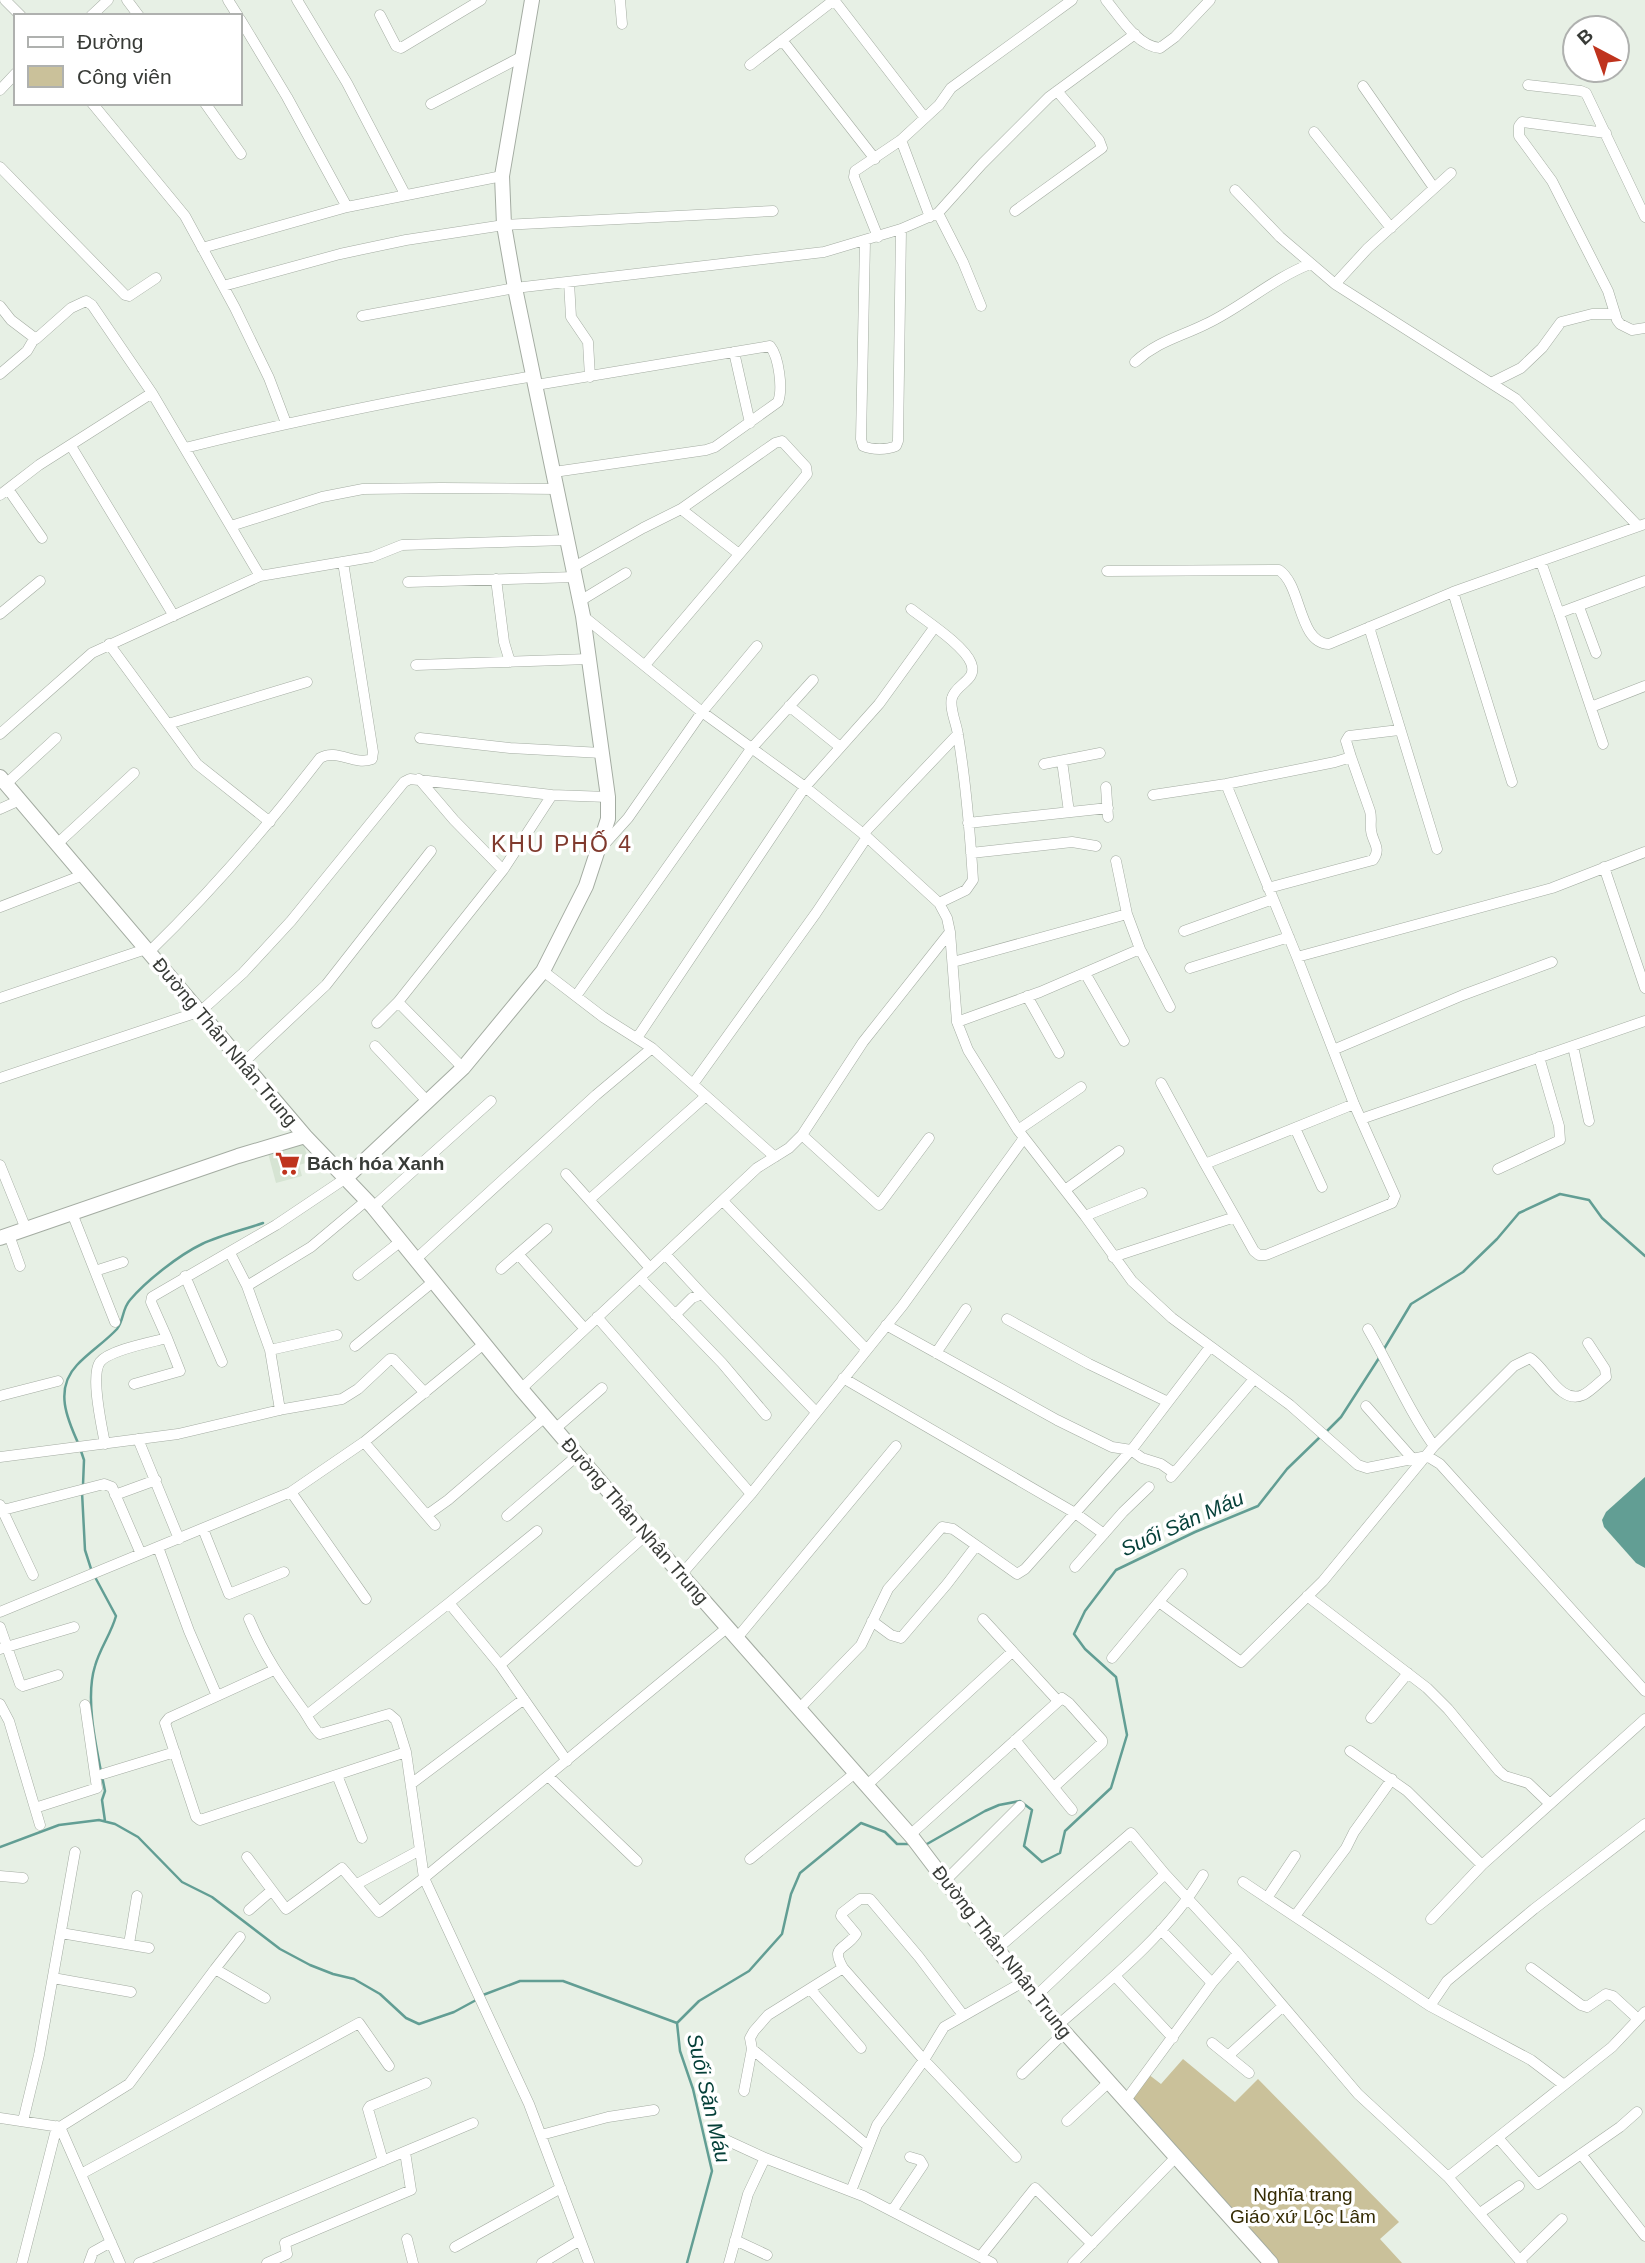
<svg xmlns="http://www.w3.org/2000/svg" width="1645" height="2263" font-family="Helvetica,sans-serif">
<rect width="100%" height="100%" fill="#e7f0e5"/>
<path fill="#d6e4d3" d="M303 1142 309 1162 299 1165 302 1176 276 1183 268 1153Z"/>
<path fill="#cac19a" d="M1183 2059 1235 2102 1258 2079 1399 2222 1380 2239 1402 2263H1279L1132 2099 1148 2074 1161 2084Z"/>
<path fill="#629e94" d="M1645 1477V1568L1636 1563 1604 1527 1602 1520 1606 1512Z"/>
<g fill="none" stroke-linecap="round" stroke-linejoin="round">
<path stroke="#629e94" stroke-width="2.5" d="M1384 1349 1411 1304 1463 1272 1497 1239 1519 1213 1560 1194 1589 1200 1602 1218 1645 1256
M1326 1432 1341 1417 1379 1358
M79 1445C67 1419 54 1389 77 1365 89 1352 105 1342 117 1329 124 1320 122 1309 130 1300 146 1281 179 1255 202 1244 221 1235 243 1230 263 1223
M81 1451 84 1460 83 1485
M82 1492 85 1550 92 1572
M95 1577 116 1616C111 1634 100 1648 95 1666 84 1701 98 1755 105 1791L102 1800 105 1821
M923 1844H927L985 1811 999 1805 1020 1801 1032 1810 1024 1846 1042 1862 1060 1853 1065 1831 1111 1788 1127 1735 1116 1677 1085 1649 1074 1634 1085 1611 1116 1570 1195 1532 1258 1506 1287 1469 1321 1436
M0 1847 59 1825 99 1820 115 1824 138 1837 182 1882 212 1897 280 1949 310 1965 333 1974 354 1979 380 1994 406 2018 419 2024 454 2012 478 1999
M483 1995 520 1981H563L677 2023
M687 2263 712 2171 693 2089 680 2051 677 2023 699 2001 749 1971 782 1934 791 1894 800 1873 861 1823 885 1832 897 1844H909"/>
<defs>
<path id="street" d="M5 0 21 16
M127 0 139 16
M228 0 238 16
M297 0 347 83 405 194
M620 0 622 24
M1106 0C1120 17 1137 46 1160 48L1175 37 1210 0
M380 15 396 46 401 48 481 0
M91 16 108 0
M240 19 287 97 347 207
M782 40 875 159
M750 65 834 0 925 118
M1528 85 1581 91 1586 93 1645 217
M1363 86 1434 188
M0 90 16 73
M92 103 185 216 235 308 269 378 286 423
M205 103 241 154
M431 104 523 56
M1314 132 1391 228
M1606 133 1522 122 1519 126V136L1552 181 1608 291 1617 320 1620 324 1632 330 1645 328
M901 140 930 217
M0 167 125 295 129 296 156 278
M1235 190 1280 237 1335 284 1368 248 1451 173
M1015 211 1102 148 1099 140 1057 91
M938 213 963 262 981 306
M878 237 854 177 855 171 901 140 939 105 951 88 1072 0
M865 241 861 439 863 446C872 450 887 450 896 446L898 441 901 229
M202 248 347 207 502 176
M569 282 571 317 588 342 590 377
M1335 284 1516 399 1638 526
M223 286 340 254 406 240 504 225 773 211
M0 306 11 320 36 339 71 308 86 301 92 305 152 393 260 576
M362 316 515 288 824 252 901 229 938 213 982 164 1049 97 1135 34
M734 352 750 423
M1135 362C1158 341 1180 337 1206 324 1242 307 1272 279 1310 264
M0 374 27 351 34 339
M1493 382 1521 368 1542 348 1561 322 1592 314H1614
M536 385 770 346C779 357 783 389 778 402L715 447 706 450 554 472
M71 446 174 616
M185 448C300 419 417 396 534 376
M8 489 42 538
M0 495 39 465 152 393
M681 509 739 554
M231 526 322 497 363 489 441 488 557 489
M1541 562 1559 613 1645 581
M574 567 643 528 681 509 775 443 782 441 806 467 807 474 798 485 645 665
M1107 571 1279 570C1302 585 1298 643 1329 644L1453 592 1645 524
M496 579 504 642 510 662
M408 582 576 577
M1453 592 1512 782
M580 601 626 573
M1579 607 1596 653
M911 609C926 621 964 645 971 663 978 681 956 683 952 698 949 708 957 725 958 735 966 783 970 832 973 880L966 890 939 903
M1559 613 1603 744
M0 614 40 581
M583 616 702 712 805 787 867 837 939 903 947 918 950 932 957 1022 968 1050 1018 1130 1085 1216 1132 1281 1172 1318 1290 1405 1358 1465 1367 1468 1427 1456 1440 1464 1645 1691
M1369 627 1437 849
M109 644 197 764 270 822
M416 665 589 659
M789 706 840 747
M1591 707 1645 686
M168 724 307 682
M0 734 92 653 260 576 372 557 402 545 568 540
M420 738 510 748 602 753
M1062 761 1069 812
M1044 764 1100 753
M419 779 454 820 503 870
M6 784 56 738
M1226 784 1297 957 1354 1104 1395 1196 1392 1203 1266 1255H1259L1254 1251 1235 1217
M1106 787 1108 817
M1153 795 1226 784 1335 762 1351 757 1346 741 1349 736 1399 730
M0 809 20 800
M968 823 1108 808
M863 834 958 734
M57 844 134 773
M601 848 628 818 702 712 757 646
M971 853 1072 842 1096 846
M1116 861 1127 914 1140 949 1170 1007
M1604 867 1645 988
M1268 888 1373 860C1382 848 1372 842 1371 830 1370 823 1372 818 1370 811L1351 757
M0 907 83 875
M1184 931 1273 899
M149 952C211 892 267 827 320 758 337 748 354 766 372 759L373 752 343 562
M1297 957 1552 888 1645 852
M953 962 1127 914
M1190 968 1289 937
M543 971 603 1017 652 1048 775 1157
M1085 973 1124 1041
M576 996 751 749 813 680
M1027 996 1059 1053
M0 998 146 949
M398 1002 463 1068
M957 1022 1040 992 1140 949
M377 1023 398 1002 503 870 552 795
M637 1038 805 787 879 704 934 628
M375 1046 427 1101
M1573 1046 1589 1121
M1333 1050 1463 995 1552 962
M243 1063 326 985 431 851
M0 1078 201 1011 243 973 291 921 404 782 410 779 552 795 608 797
M1161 1083 1205 1164
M693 1084 816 913 867 837
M1361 1119 1645 1021
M1295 1128 1322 1187
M1018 1130 1081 1087
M802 1135 879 1205 929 1138
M0 1165 26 1229
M1498 1169 1560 1140 1559 1126 1539 1057
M566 1174 650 1268
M1065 1190 1119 1151
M590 1199 706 1096
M723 1201 866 1349
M373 1207 491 1101
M72 1213 115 1322
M1085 1216 1142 1193
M9 1235 20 1266
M230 1253 247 1286 270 1350 280 1410
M518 1254 585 1329
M665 1254 702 1294
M1113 1257 1235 1217 1205 1164 1354 1104
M416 1259 596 1095 652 1048
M501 1269 547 1229
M95 1271 123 1262
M358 1275 401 1241
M185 1276 222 1362
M640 1278 722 1363 766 1415
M247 1286 311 1247 367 1200
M675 1315 692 1298 702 1294 816 1412
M597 1317 751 1494
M1007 1319 1089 1364 1168 1402
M886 1325 1057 1420 1112 1447 1131 1450 1142 1458 1161 1464 1174 1473
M1368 1329C1391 1368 1408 1410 1434 1446
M355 1346 434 1281
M270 1350 337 1335
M936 1353 966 1309
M843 1378 1075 1513 1133 1448 1210 1347
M134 1384 180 1371 167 1338
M521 1389 757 1168 789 1148 802 1135 863 1042 950 932
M0 1396 58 1381
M1366 1406 1412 1458
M555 1429 602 1388
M138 1439 179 1539
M364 1442 435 1525
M105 1444C102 1427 90 1376 100 1362 109 1350 152 1342 167 1338L151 1302 152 1297 276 1225 346 1178
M0 1457 178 1434 284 1409 342 1399 358 1389 390 1359H393L425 1393
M1171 1477 1254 1379
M291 1492 366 1599
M115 1495 156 1480
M0 1505 33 1575
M3 1510 104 1484 112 1487 141 1554
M427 1515 448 1500 545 1417
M507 1516 578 1455
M203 1529 229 1594 284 1572
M158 1547 189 1631 217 1696
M1075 1567 1123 1512 1149 1487
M681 1575 751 1494 903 1305 1024 1138
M1307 1596 1427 1688 1448 1709 1499 1771 1505 1776 1528 1783 1550 1804
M1159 1602 1241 1662 1323 1581 1434 1446 1514 1366 1530 1358C1546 1368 1560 1405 1583 1395 1591 1391 1599 1382 1606 1377L1605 1369 1588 1343
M449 1603 500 1665 567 1761
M0 1612 291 1492 364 1442 485 1343
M249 1619C265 1657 280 1678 304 1711 309 1719 313 1728 320 1734L389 1714 396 1720 406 1752 424 1878 529 2104 589 2263
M983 1619 1058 1701
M872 1621 891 1635 901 1638 947 1584 976 1546
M0 1627 20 1684 23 1686 58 1675
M737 1638 896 1446
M0 1649 74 1627
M1112 1658 1182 1574
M500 1665 646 1535
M274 1670 169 1718 165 1723 196 1817 200 1820 406 1752
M0 1704 9 1721 40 1825
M799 1709 861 1645 888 1589 942 1527 953 1529 1017 1574 1025 1569 1075 1513 1104 1534
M307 1715 449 1603 537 1531
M1371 1718 1408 1673
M1015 1740 1072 1810
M1350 1751 1407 1791 1482 1865
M103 1774 175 1752
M337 1775 362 1838
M548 1776 637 1861
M411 1784 524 1699
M866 1786 1012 1652
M35 1808 97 1788 85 1705
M910 1835 1062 1698 1069 1703 1102 1740V1743L1054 1787
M247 1857 286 1909 342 1868 379 1912 424 1878 728 1627
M750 1859 855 1773
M1165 1874 1238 1953 1358 2094 1448 2177 1522 2263
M0 1876 23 1878
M945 1881 1020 1806
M1243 1882 1430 2006 1531 2060 1564 2085
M357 1884 420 1850
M1267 1898 1295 1856
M249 1910 271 1891
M1295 1916 1346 1848 1354 1832 1392 1779
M1431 1919 1482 1865 1645 1719
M1161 1930 1212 1983
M61 1933 149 1948
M129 1944 137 1896
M997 1949 1131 1833 1165 1874 1035 1997
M1531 1968 1581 2005 1587 2007 1606 1994 1613 1996 1638 2019
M215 1969 240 1937
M1115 1976 1173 2038
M53 1978 131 1992
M811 1990 861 2048
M1430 2006 1447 1981 1534 1909 1645 1824
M963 2015 919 1957 870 1899H860L842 1913 841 1916 856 1934C845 1951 830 1945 843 1968L924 2060 1016 2157
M1058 2025C1110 1980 1167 1935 1203 1875
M1212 2043 1249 2073
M752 2049 868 2146
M1228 2056 1283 2006
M1022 2074 1065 2032
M744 2091 752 2049 750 2038 754 2031 768 2015 843 1968
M1126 2100 1212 1983 1238 1953
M0 2118 60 2127 129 2084 215 1969 265 1998
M23 2121 39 2055 75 1852
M1067 2121 1109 2082
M60 2127 120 2263
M541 2135 608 2117 654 2110
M1499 2139 1538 2184 1620 2127 1637 2112
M726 2140 765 2158 863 2196 992 2263
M1581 2154 1645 2236
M383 2161 368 2109 370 2106 426 2083
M81 2174 359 2023 389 2066
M1448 2177 1612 2047 1645 2012
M851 2191 877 2125 924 2060 944 2027 1023 1982
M892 2211 923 2165 920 2160 910 2157
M1480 2213 1519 2186
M407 2239 413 2263
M735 2240 767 2255
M455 2247 561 2188
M980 2257 1035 2188 1092 2244
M1520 2260 1562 2219
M22 2263 57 2126
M89 2263 93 2252 111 2242
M139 2263 473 2123
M267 2263 287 2254 285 2243 411 2190 405 2152
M542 2263 580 2240
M729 2263 748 2194 765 2158
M1073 2263 1176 2157"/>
<path id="secondary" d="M0 777 305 1136 373 1207 521 1389 646 1535 912 1837 997 1949 1058 2025 1271 2263
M346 1178 463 1068 543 971 586 886 608 819V797L583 616 515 288 504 225 502 176 532 0
M0 1238 238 1156 305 1136"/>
</defs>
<use href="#street" stroke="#a4aca2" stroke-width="11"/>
<use href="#secondary" stroke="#a4aca2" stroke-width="16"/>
<use href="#street" stroke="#fff" stroke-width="10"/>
<use href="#secondary" stroke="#fff" stroke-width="14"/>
</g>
<defs>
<symbol id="supermarket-bare" viewBox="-9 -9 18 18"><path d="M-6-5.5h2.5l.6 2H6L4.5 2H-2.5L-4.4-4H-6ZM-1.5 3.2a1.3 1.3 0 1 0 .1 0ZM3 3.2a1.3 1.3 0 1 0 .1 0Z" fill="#bf331d" stroke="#fff" stroke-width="2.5" paint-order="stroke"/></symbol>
</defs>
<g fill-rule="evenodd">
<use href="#supermarket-bare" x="270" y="1146" width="35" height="35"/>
</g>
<g text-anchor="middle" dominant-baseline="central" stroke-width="7" stroke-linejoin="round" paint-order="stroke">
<g font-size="19" fill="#383b37" stroke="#fff">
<text transform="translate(225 1042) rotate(50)">Đường Thân Nhân Trung</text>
<text transform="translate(635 1521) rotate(49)">Đường Thân Nhân Trung</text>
<text transform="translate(1002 1952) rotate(52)">Đường Thân Nhân Trung</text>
</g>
<g font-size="19" font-weight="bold" fill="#383b37" stroke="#fff" text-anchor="start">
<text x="307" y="1163">Bách hóa Xanh</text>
</g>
<g font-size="19" fill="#352c04" stroke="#fff">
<text x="1303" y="2194">Nghĩa trang<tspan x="1303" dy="22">Giáo xứ Lộc Lâm</tspan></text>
</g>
<g font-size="21" font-style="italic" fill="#043f38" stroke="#fff">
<text transform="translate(1182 1523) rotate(-24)">Suối Săn Máu</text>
<text transform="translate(709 2098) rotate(77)">Suối Săn Máu</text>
</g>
<g font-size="23" letter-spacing="2" fill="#803a2e" stroke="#fff">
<text x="562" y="844">KHU PHỐ 4</text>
</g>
</g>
<rect x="14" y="14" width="228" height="91" fill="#ffffff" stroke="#afb1af" stroke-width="2"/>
<rect x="28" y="37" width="35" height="10" fill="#ffffff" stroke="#afb1af" stroke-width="2"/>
<text x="77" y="49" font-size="21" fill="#383b37">Đường</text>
<rect x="28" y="66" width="35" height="21" fill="#cac19a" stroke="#afb1af" stroke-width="2"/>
<text x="77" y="84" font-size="21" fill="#383b37">Công viên</text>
<g transform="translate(1596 49) rotate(319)"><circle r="33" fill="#ffffff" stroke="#afb1af" stroke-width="2"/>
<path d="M0-5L12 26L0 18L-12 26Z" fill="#bf331d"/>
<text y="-10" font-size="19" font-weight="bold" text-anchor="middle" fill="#383b37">B</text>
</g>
</svg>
